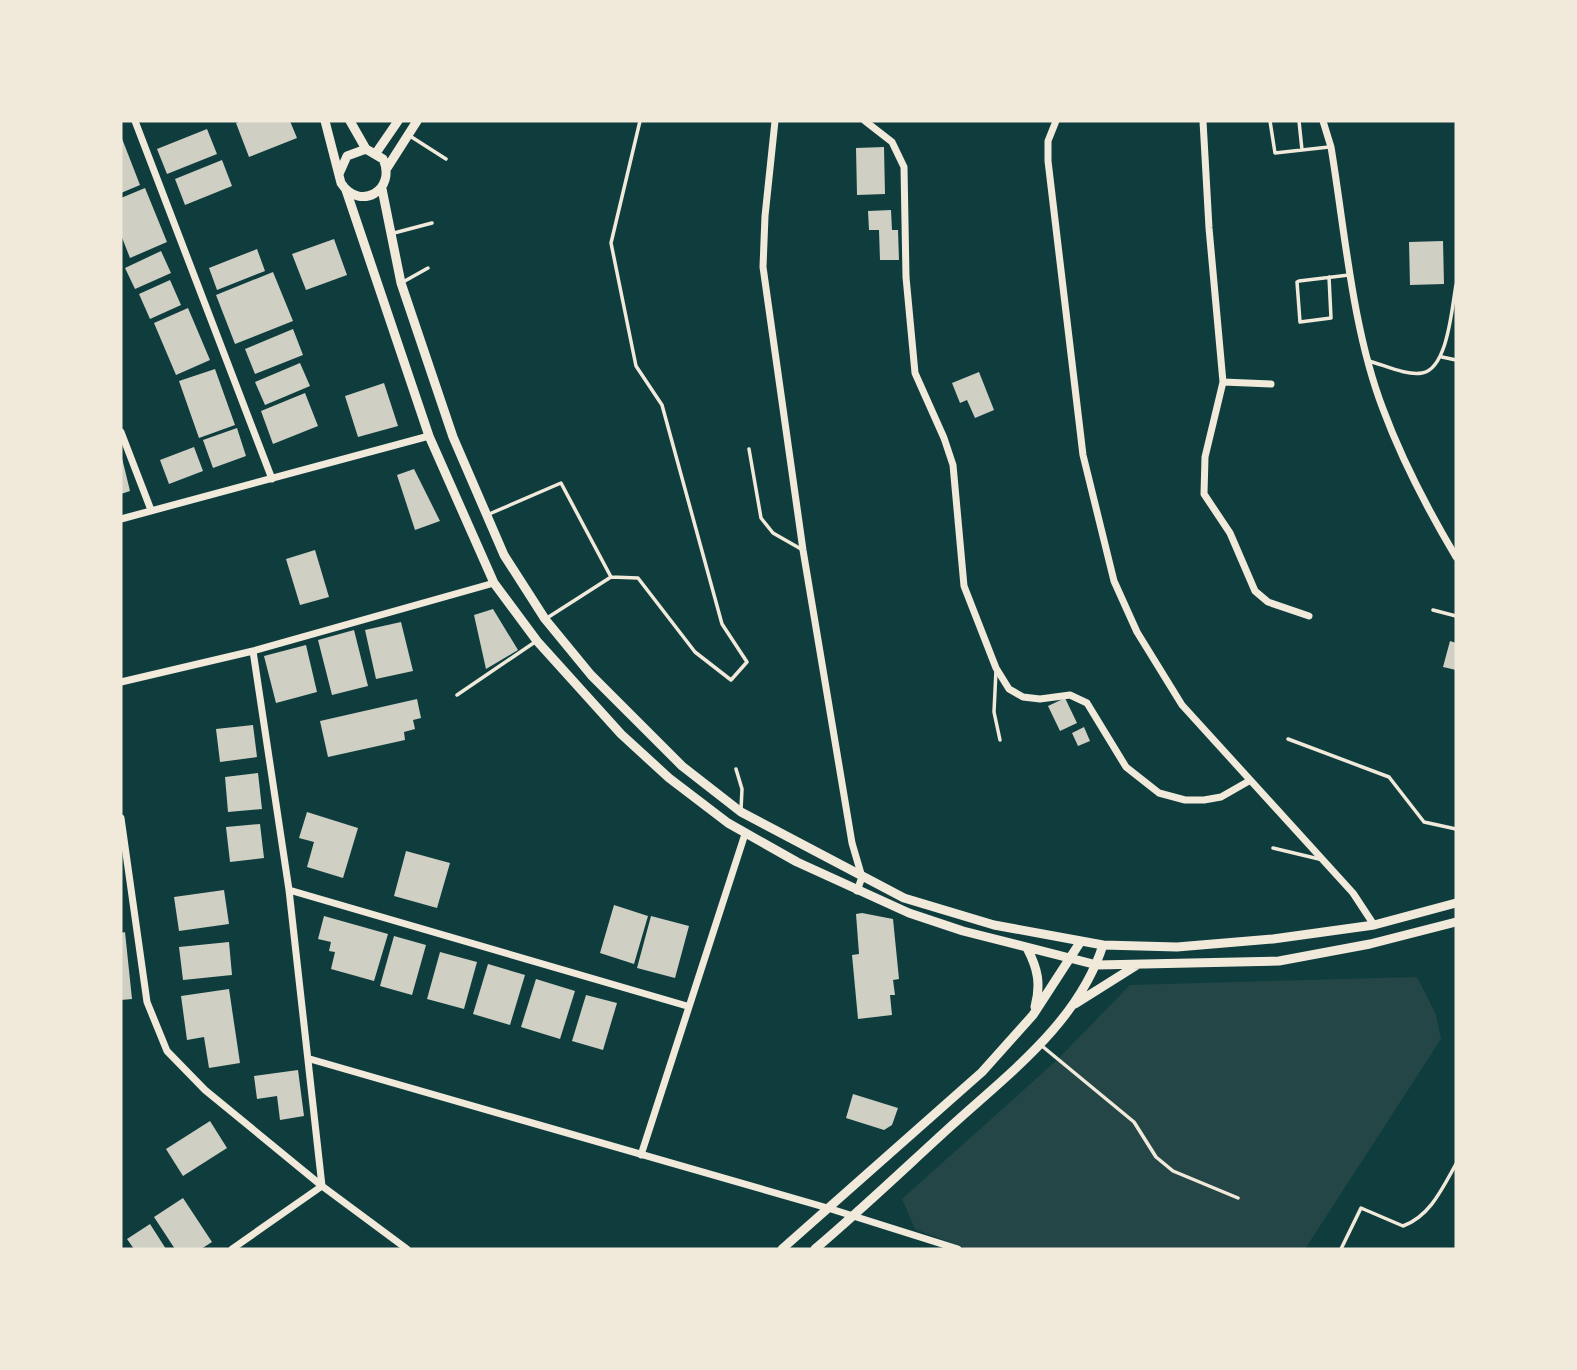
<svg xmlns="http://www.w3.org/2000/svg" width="1577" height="1370" font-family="'Source Sans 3',sans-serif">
<rect width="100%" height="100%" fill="#0f3d3e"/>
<path fill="#244646" d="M1417 977 1436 1015 1441 1039 1305 1249H968L915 1229 902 1199 1057 1060 1130 985Z"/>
<path fill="#cfcfc3" d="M241 121H290L297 138 249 157 236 123Z
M207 129 217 154 167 174 157 149Z
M121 136 140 185 121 193Z
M884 147 885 194 857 195 856 148Z
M222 160 232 186 185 205 175 179Z
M145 188 167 242 130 258 121 235V198Z
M891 210 892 230H898L899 260H880L879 230H869L868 211Z
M334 239 347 275 306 290 292 254Z
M1443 241 1444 284 1410 285 1409 242Z
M257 249 265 271 217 290 209 268Z
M161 251 171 273 135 289 125 268Z
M273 272 293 321 235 344 216 295Z
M170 280 181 305 150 319 139 294Z
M188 308 210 360 176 375 154 323Z
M293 329 303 355 255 374 245 349Z
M300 363 310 386 265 405 255 382Z
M215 369 235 425 199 438 179 381Z
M979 372 994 410 975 418 967 400 960 403 952 383Z
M384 383 398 426 358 437 345 396Z
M305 393 318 426 273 444 261 411Z
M237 428 246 456 213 468 203 440Z
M194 447 203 471 169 484 160 460Z
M122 458 130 491 121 494V459Z
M414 469 440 521 415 530 397 475Z
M315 550 329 597 300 605 286 559Z
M493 609 518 650 486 669 474 615Z
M401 622 413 671 376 679 365 630Z
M354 630 368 686 332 695 318 640Z
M1450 641 1456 643V670L1443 667Z
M306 645 317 692 276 703 264 656Z
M1065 698 1077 723 1060 731 1048 706Z
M417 699 421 718 413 720 415 729 404 732 405 740 328 757 320 721Z
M253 725 257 757 220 762 216 729Z
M1084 727 1090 741 1078 746 1072 733Z
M258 773 262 809 228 812 225 777Z
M307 812 358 828 343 878 307 867 314 842 299 838Z
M260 824 264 858 230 862 226 827Z
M406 851 450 863 437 908 394 896Z
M224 890 229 924 179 931 174 897Z
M614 905 648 916 634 964 600 953Z
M862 913 893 919 899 979 893 980 895 995H890L892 1015 858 1019 852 955 859 954 856 914Z
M324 916 388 934 374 981 331 969 335 952 329 951 331 942 318 939Z
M651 916 689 926 675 978 637 968Z
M125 932 132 999 121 1000V933Z
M394 936 426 945 412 995 380 986Z
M229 942 232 975 183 980 179 947Z
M440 952 477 962 464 1009 427 999Z
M488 964 525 975 510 1025 473 1014Z
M536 979 575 991 560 1039 521 1027Z
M229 989 240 1063 209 1068 204 1037 187 1040 181 996Z
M586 995 617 1003 603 1050 572 1041Z
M298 1070 304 1116 280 1120 277 1096 257 1099 254 1076Z
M853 1094 898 1108 892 1125 884 1130 846 1118Z
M210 1121 227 1148 183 1176 166 1149Z
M183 1198 212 1242 201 1249H175L154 1217Z
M150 1224 166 1249H134L127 1239Z"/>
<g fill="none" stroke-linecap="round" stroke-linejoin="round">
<path stroke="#f1e9da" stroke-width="3.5" d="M1270 121 1275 153 1329 147
M1299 121 1302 150
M410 136 446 159
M394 233 432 223
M1329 277 1331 318 1300 322 1297 282 1299 281 1349 275
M403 282 428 268
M1442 357 1456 360
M1369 361C1384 365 1407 376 1422 373 1448 369 1452 306 1456 285
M749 449 761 518 773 533 801 549
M487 515 561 483 611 577
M1433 610 1456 616
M547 618 611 577 638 578 695 652 731 680 747 662 722 624 662 405 636 366 611 243 640 121
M996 670 994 712 1000 740
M457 695 535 642
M1288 739 1389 777 1424 822 1456 829
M736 769 742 789 741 810
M1273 848 1323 860
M1042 1046 1134 1122 1156 1157 1173 1171 1238 1198
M1341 1249 1361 1208 1403 1226C1430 1216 1442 1189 1456 1164"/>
<path stroke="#f1e9da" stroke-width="7" d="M135 121 272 479
M775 121 765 216 763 267 803 550 852 843 862 877 857 891
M865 121 892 142 904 167 906 277 915 373 944 438 953 465 964 586 996 668 1009 689 1023 697 1040 699 1070 695 1087 703 1126 767 1159 793 1185 800H1204L1221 797 1249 781
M1056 121 1048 141V161L1083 455 1114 581 1137 632 1182 705 1353 893 1374 925
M1203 121 1209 228 1223 382 1205 457 1204 494 1230 533 1255 591 1268 602 1309 616
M1323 121 1331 147C1345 231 1352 328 1383 409 1402 460 1428 510 1456 557
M1223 382 1271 384
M121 432 151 510
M121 519 429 436
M253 651 289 890 322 1186
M121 682 253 651 494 583
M121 818 147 1002 167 1051 205 1090 322 1186 407 1249
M289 890 687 1006
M310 1059 831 1209 958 1249
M641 1155 745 834
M232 1249 322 1186"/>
<path stroke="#f1e9da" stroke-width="9" d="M325 121 341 183C360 212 397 190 383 159L366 149 347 156 339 174
M350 121 366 149
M376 153 398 121
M387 168 417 121
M382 189 401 283 453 437 504 555 545 619 591 675 682 766 741 812 904 898 994 925 1103 945 1177 947 1273 939 1374 925 1456 903
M346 190 429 436 494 583 537 641 621 734 669 778 728 823 797 862 909 913 963 931 1097 965 1279 961 1370 944 1456 922
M1027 948C1038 969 1041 984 1035 1007
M1075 1004 1137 965
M782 1249 982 1072 1033 1015 1081 941
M815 1249C861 1210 905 1168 950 1127 1008 1074 1078 1023 1103 945"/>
</g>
<rect width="1577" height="1370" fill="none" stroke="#f1e9da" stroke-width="245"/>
</svg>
